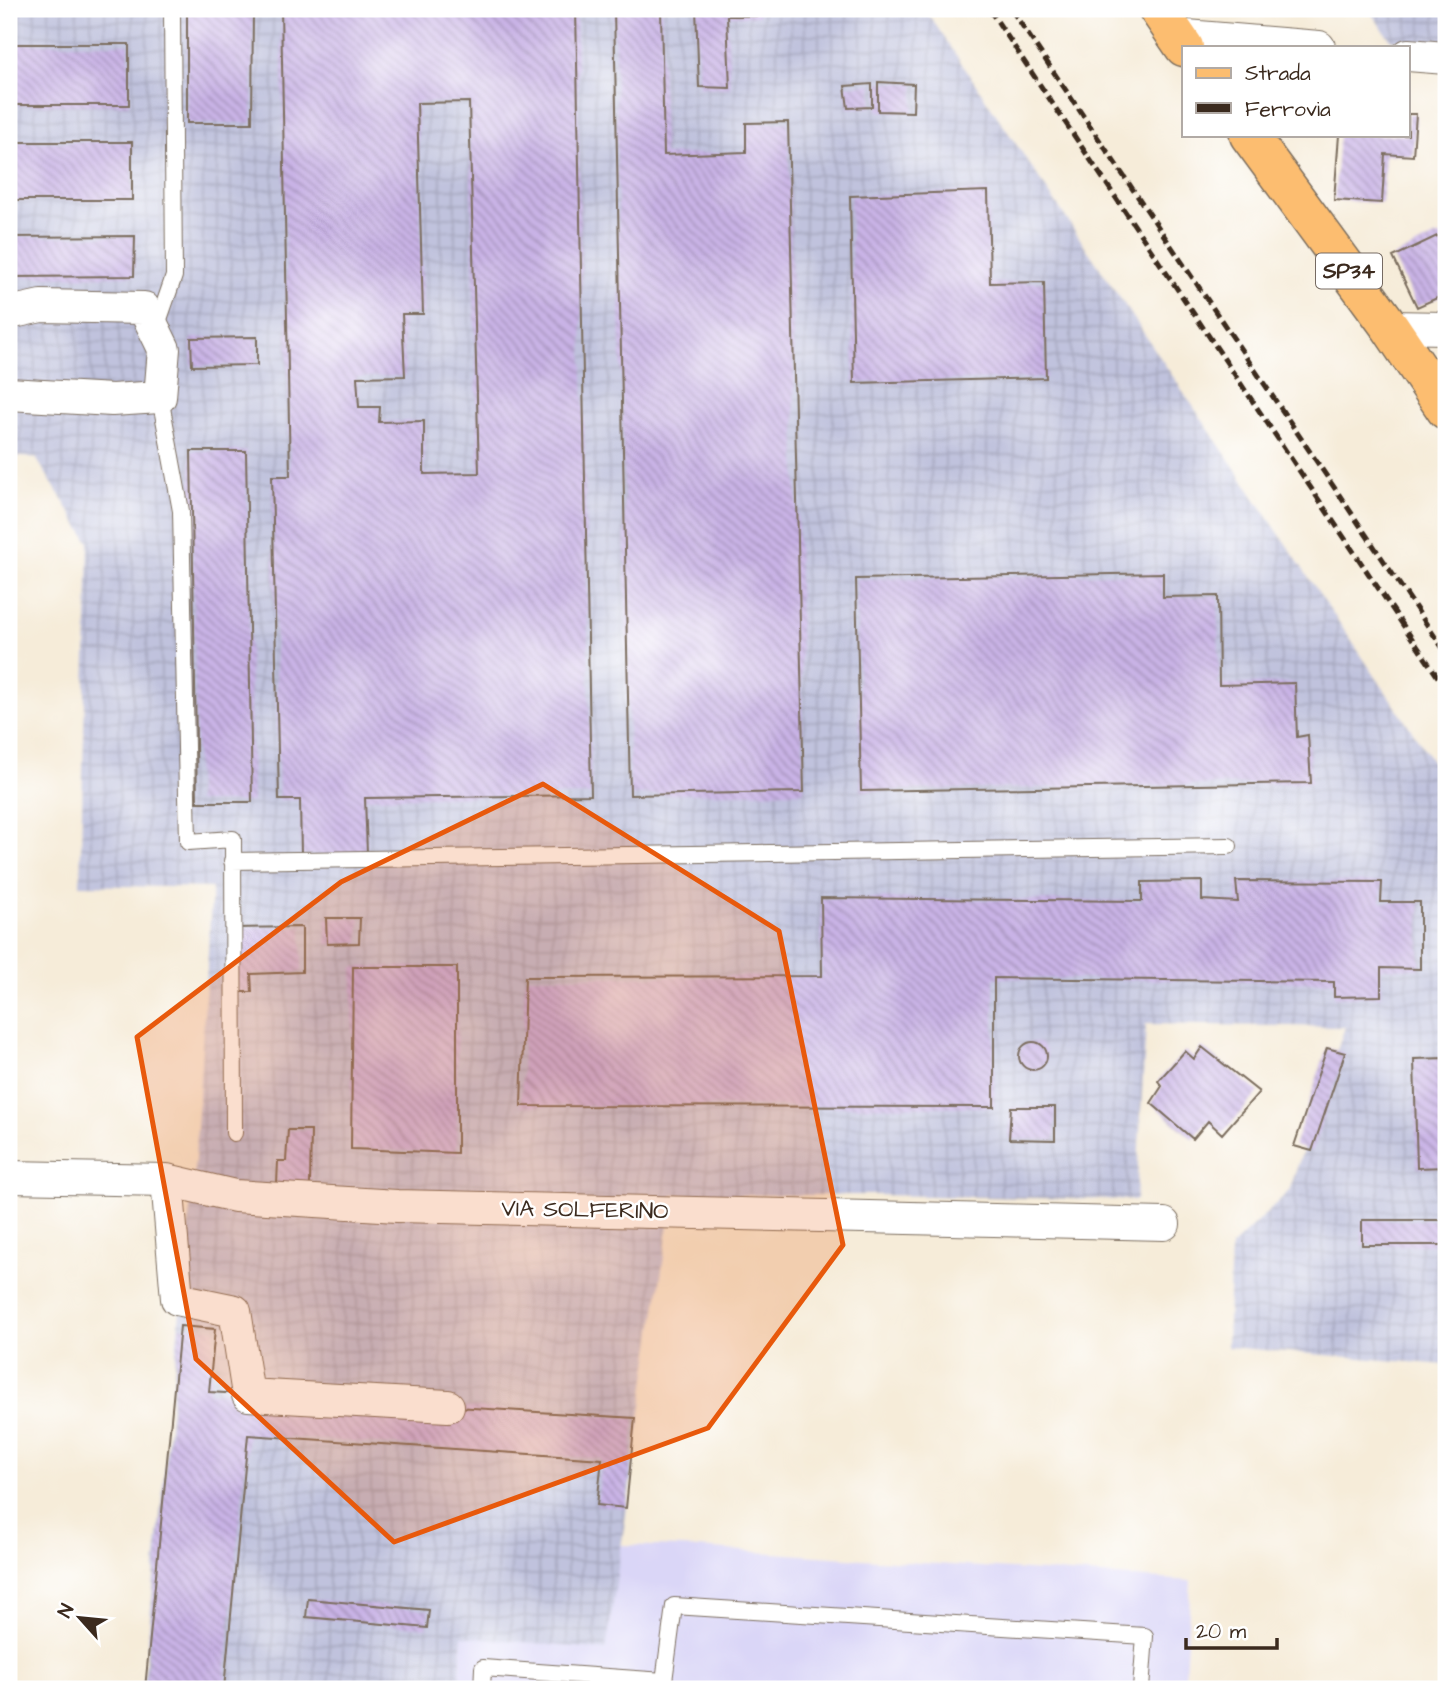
<svg xmlns="http://www.w3.org/2000/svg" width="1455" height="1698" font-family="'Architects Daughter',sans-serif">
<defs>
<pattern id="industrial-grid" width="8" height="8" patternUnits="userSpaceOnUse" patternTransform="scale(1.75)"><rect width="8" height="8" fill="#c0c2dd"/><path d="M0 4h8M4 0v8" fill="none" stroke="#a6a7bd"/></pattern>
<pattern id="building-back-hatch" width="6" height="6" patternUnits="userSpaceOnUse" patternTransform="scale(1.75)"><rect width="6" height="6" fill="#c9b3e6"/><path d="M-1 5l2 2M0 0l6 6M5-1l2 2" fill="none" stroke="#a492ba"/></pattern>
</defs>
<rect width="100%" height="100%" fill="#fff"/>
<filter id="ink" filterUnits="userSpaceOnUse"><feTurbulence type="fractalNoise" baseFrequency=".0143" numOctaves="2"/><feDisplacementMap in="SourceGraphic" scale="14" xChannelSelector="R" yChannelSelector="G"/><feConvolveMatrix kernelMatrix="1 2 1 2 8 2 1 2 1" color-interpolation-filters="sRGB"/></filter>
<filter id="wash" filterUnits="userSpaceOnUse"><feTurbulence type="fractalNoise" baseFrequency=".00686" numOctaves="4" result="noise"/><feDisplacementMap in="SourceGraphic" scale="28" xChannelSelector="R" yChannelSelector="G"/><feGaussianBlur stdDeviation="1.57" result="paint"/><feColorMatrix in="noise" values="0 0 0 0 0 0 0 0 0 0 0 0 0 0 0 0 0 1.4 0 .05"/><feComposite in="paint" operator="in"/></filter>
<g filter="url(#wash)">
<rect width="100%" height="100%" fill="#f6ecd9"/>
<path fill="#dad6f7" d="M620 1545 682 1547 1191 1581 1184 1689H459L462 1636Z"/>
<path fill="url(#industrial-grid)" d="M9 9H925L1446 781V1365L1227 1347 1231 1247 1289 1191 1345 1027 1146 1024 1136 1200 876 1195H673L606 1650 462 1636 459 1689H143L195 1159 212 888 80 885 89 542 36 458 9 456Z
M1368 9H1446V43L1391 40Z"/>
<g id="blocks">
<path fill="url(#building-back-hatch)" fill-rule="evenodd" d="M187 9H253L252 123H187Z
M281 9H576L591 795 365 798 367 853 301 855 300 800H279L272 476H290ZM469 102 479 473 424 474V421L379 422 380 407H359L357 377 405 376 402 314H423L417 103Z
M614 9H661L664 155 746 152V123L788 122 804 792 630 795Z
M696 9H758V16H727L730 88 699 87Z
M9 44H129V105H9Z
M878 82 914 84 913 112 878 111Z
M872 84V107L848 108 845 86Z
M1408 114H1416L1413 156 1385 154 1382 203 1334 200 1339 135H1408Z
M9 142H132V200H9Z
M988 191 990 283 1044 282 1046 378 854 383 850 196Z
M135 236 134 276 9 277V237Z
M1437 236 1446 237V294L1417 307 1393 257Z
M257 337V365L192 366 191 338Z
M191 451H246L252 802H197Z
M1163 573V597L1218 596 1219 685 1295 683 1297 737 1308 735 1311 783 861 791 856 579Z
M1202 881V900L1238 902 1236 881 1382 882 1381 902H1420V969L1381 968V996L1334 997V982L994 978V1107L521 1106 525 977 822 976 821 898 1142 901V882Z
M326 918H360L359 943 327 944Z
M302 927V972L251 974 252 992H236L234 928Z
M353 967H457V1153L351 1149Z
M1019 1056a14 14 0 1 1 28 0a14 14 0 1 1-28 0Z
M1202 1047 1259 1092 1222 1134 1208 1121 1193 1139 1151 1103 1162 1086 1158 1081 1185 1051 1194 1059Z
M1327 1048 1345 1053 1312 1151 1294 1146Z
M1446 1058V1167L1417 1168 1414 1059Z
M1011 1107H1055V1140L1009 1139Z
M288 1130H311L310 1185 277 1184 278 1161H286Z
M1362 1220H1446V1245H1362Z
M180 1326 215 1329 209 1392 635 1418 626 1508 597 1505 602 1459 248 1435 224 1689H145Z
M308 1599 429 1610 427 1628 306 1617Z"/>
</g>
</g>
<g filter="url(#ink)">
<use href="#blocks" fill-opacity="0" stroke="#7c6e5f" stroke-width="2"/>
<g fill="none" stroke-linecap="round" stroke-linejoin="round">
<defs>
<path id="service" d="M156 328 174 276 172 9
M160 397 181 511 188 842 233 839 234 1133
M232 861 1229 846
M482 1689 483 1668 664 1681 674 1606 1145 1636 1141 1689"/>
<path id="minor" d="M1175 35 1319 47
M1408 55 1446 58
M9 313 41 306 144 308 164 349 160 397 112 400 9 394
M1390 327 1446 328
M9 1177 167 1180 235 1196 397 1206 1164 1224
M167 1180 177 1299 235 1311 248 1395 448 1406"/>
<path id="primary" d="M1158 9 1184 47
M1249 135 1390 327 1446 410"/>
</defs>
<use href="#service" stroke="#7c6e5f" stroke-width="18"/>
<use href="#minor" stroke="#7c6e5f" stroke-width="34"/>
<use href="#primary" stroke="#7c6e5f" stroke-width="41"/>
<use href="#service" stroke="#fff" stroke-width="16"/>
<use href="#minor" stroke="#fff" stroke-width="32"/>
<use href="#primary" stroke="#fcbd6f" stroke-width="38"/>
<path stroke="#3b2a1e" stroke-width="5" stroke-dasharray="10 5" stroke-linecap="butt" d="M989 9 1446 689
M1011 9 1446 653"/>
</g>
</g>
<path fill="#e8590c" fill-opacity="0.2" stroke="#e8590c" stroke-width="5" stroke-linejoin="round" d="M543 784 779 931 843 1245 708 1428 394 1542 196 1359 137 1037 341 882Z"/>
<g text-anchor="middle" dominant-baseline="central" stroke-width="5" stroke-linejoin="round" paint-order="stroke">
<rect fill="#fff" stroke="#766a62" stroke-width="2" x="1316" y="253.5" width="66" height="35" rx="5"/>
<g font-size="21" font-weight="bold" fill="#3b2a1e">
<text x="1349" y="271">SP34</text>
</g>
<g font-size="23" fill="#3b2a1e" stroke="#fff">
<text transform="translate(585 1210) rotate(1)">VIA SOLFERINO</text>
</g>
</g>
<rect width="1455" height="1698" fill="none" stroke="#fff" stroke-width="35"/>
<rect x="1182" y="46" width="228" height="91" fill="#ffffff" stroke="#b1aaa5" stroke-width="2"/>
<rect x="1196" y="68" width="35" height="10" fill="#fcbd6f" stroke="#b1aaa5" stroke-width="2"/>
<text x="1245" y="80" font-size="21" fill="#3b2a1e">Strada</text>
<rect x="1196" y="103" width="35" height="10" fill="#3b2a1e" stroke="#b1aaa5" stroke-width="2"/>
<text x="1245" y="116" font-size="21" fill="#3b2a1e">Ferrovia</text>
<g transform="translate(80 1618) rotate(297)" stroke="#ffffff" stroke-width="5" paint-order="stroke">
<path d="M0-5L12 26L0 18L-12 26Z" fill="#3b2a1e"/>
<text y="-10" font-size="19" font-weight="bold" text-anchor="middle" fill="#3b2a1e">N</text>
</g>
<path d="M1186 1638v10h91v-10" fill="none" stroke="#3b2a1e" stroke-width="3.5"/>
<text x="1196" y="1638" font-size="21" fill="#3b2a1e" stroke="#ffffff" stroke-width="5" paint-order="stroke">20 m</text>
</svg>
